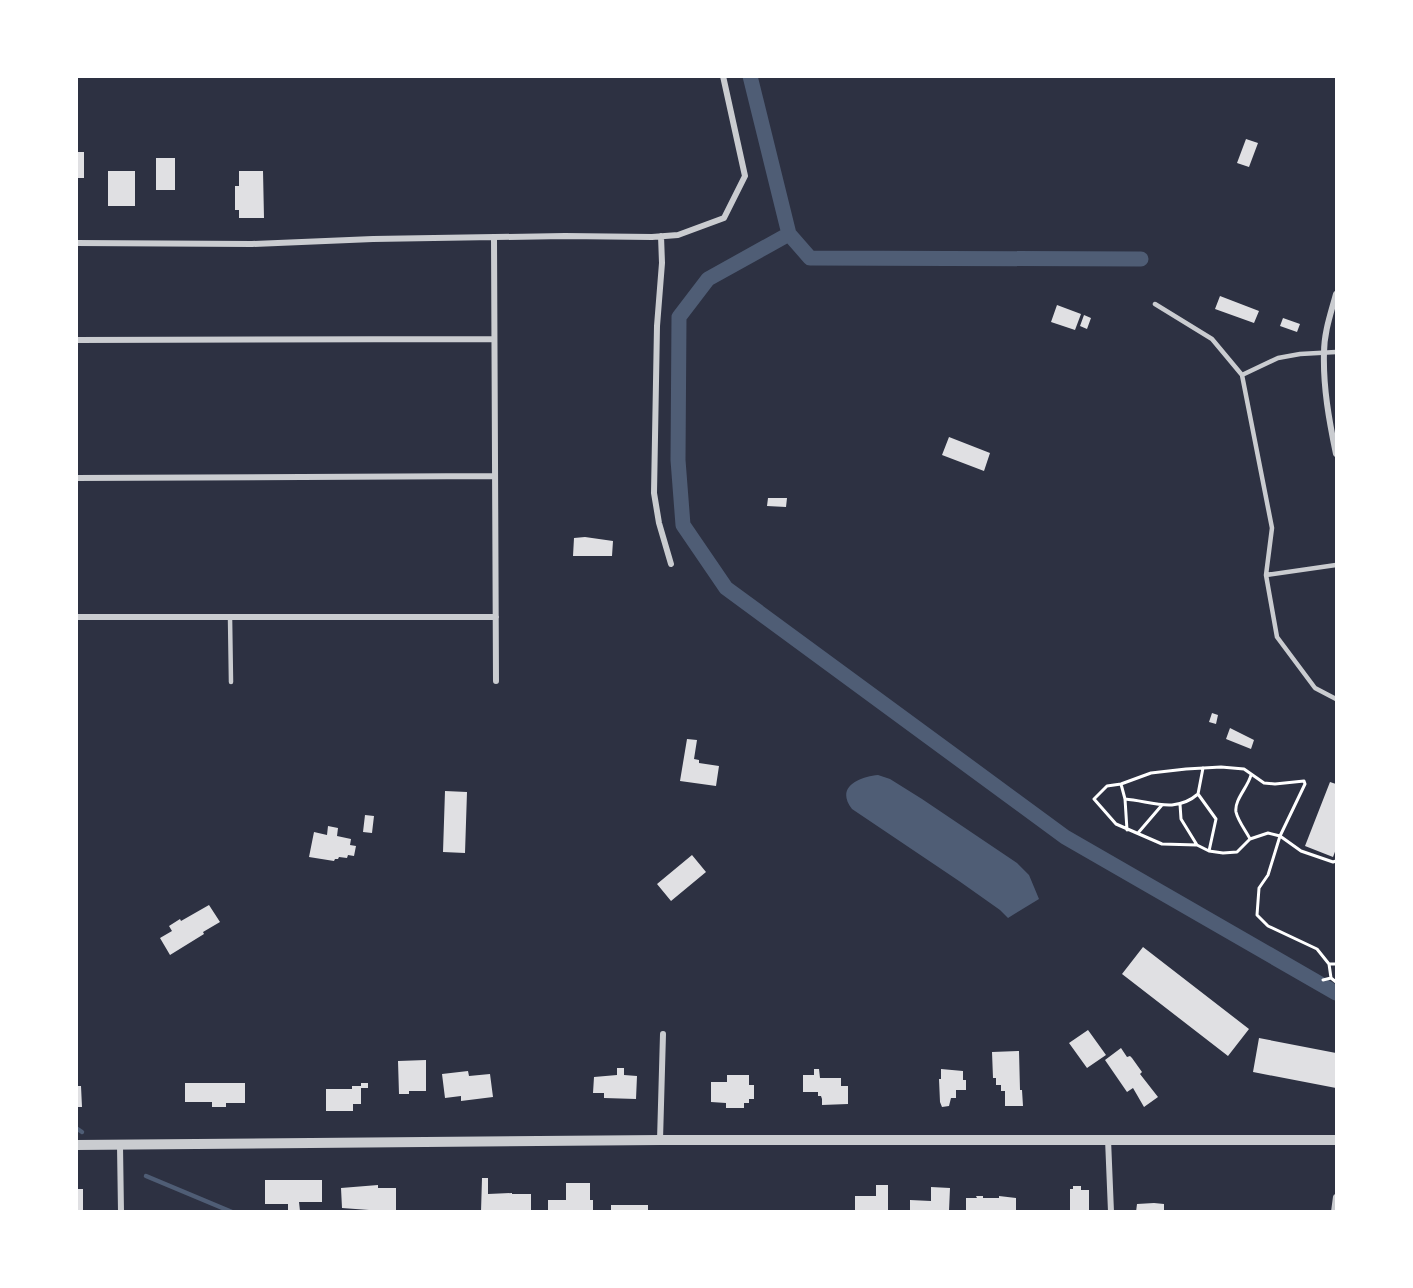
<svg xmlns="http://www.w3.org/2000/svg" width="1413" height="1288" font-family="'Varela Round',sans-serif">
<rect width="100%" height="100%" fill="#2d3142"/>
<path fill="#4f5d75" d="M878 775 890 779 922 799 1017 863 1029 875 1039 899 1008 918 1000 910 959 881 852 809C835 787 859 777 878 775Z"/>
<g fill="none" stroke-linecap="round" stroke-linejoin="round">
<path stroke="#4f5d75" stroke-width="4.5" d="M76 1128 82 1132
M146 1176 232 1212"/>
<path stroke="#4f5d75" stroke-width="15" d="M750 76 789 234 810 258 1141 259
M789 234 708 279 679 317 678 460 683 525 726 588 1065 837 1336 993"/>
</g>
<path fill="#e0e0e3" d="M1246 139 1258 143 1249 167 1237 163Z
M76 152H84V178H76Z
M156 158H175V190H156Z
M108 171H135V206H108Z
M239 171H263L264 218H239V210H235V186H239Z
M1220 296 1259 311 1254 323 1215 309Z
M1057 305 1081 314 1075 330 1051 322Z
M1084 315 1091 318 1087 329 1080 326Z
M1283 318 1300 324 1297 332 1280 326Z
M949 437 990 453 984 471 942 455Z
M768 498H787L786 507 767 506Z
M585 537 613 541 612 556H573L574 538Z
M1212 713 1218 715 1216 724 1209 722Z
M1230 728 1254 740 1251 749 1226 739Z
M687 739 697 740 694 759 699 760V763L719 766 716 786 680 781Z
M1330 782 1336 784V849L1333 857 1305 846Z
M445 791 467 792 465 853 443 852Z
M365 815 374 816 372 833 363 832Z
M328 826 338 828 337 836 351 839 350 845 356 846 354 856 348 855 347 858 339 857 338 859H335L334 861 309 857 314 832 327 835Z
M692 855 706 872 671 901 657 884Z
M209 905 220 922 203 932 204 934 170 955 160 938 172 931 169 926 180 919 181 921Z
M1143 947 1249 1029 1228 1056 1122 974Z
M1088 1030 1106 1055 1087 1068 1069 1043Z
M1259 1038 1336 1053V1088L1253 1072Z
M1121 1048 1127 1057 1130 1056 1132 1058 1142 1072 1140 1074 1158 1097 1144 1107 1133 1088 1127 1092 1105 1060Z
M1019 1051 1020 1090H1022L1023 1106H1005V1091H1001V1085H996V1078H993L992 1052Z
M426 1060V1091H409V1094H399L398 1061Z
M617 1068H624V1075L637 1076 636 1099 604 1098V1093H593L594 1077 617 1075Z
M814 1069H819L820 1078H841V1086H848V1104L822 1105V1099L821 1096H818V1092H803V1075H814Z
M941 1069 963 1071V1080H966V1090H956V1098H951L949 1106 942 1107 940 1102 939 1079H941Z
M468 1071 469 1076 490 1074 493 1097 461 1101V1096L445 1098 442 1074Z
M727 1075H749V1085H754V1099H749V1103H744V1108H726V1103L711 1102V1082H727Z
M185 1083H245V1103H226V1107H212V1102H185Z
M361 1083H368V1088H361V1104H353V1111H326V1089H352V1086H361Z
M76 1086H81L82 1107H76Z
M482 1178H488V1194L512 1193V1194H531V1212H481Z
M265 1180H322V1202H299L300 1211H288V1204H265Z
M566 1183H590V1200H593V1212H548V1200H566Z
M378 1185V1188H396V1212L342 1208 341 1188Z
M876 1185H888V1212H855V1196H876Z
M1073 1186H1081V1190H1089V1212H1070V1189H1073Z
M931 1187 950 1188 949 1211 910 1212V1200L931 1201Z
M76 1189H83V1212H76Z
M976 1196H983V1198H999V1196L1016 1198V1212H966V1198H977Z
M1154 1203 1164 1204V1212H1136L1137 1204Z
M611 1205H648V1212H611Z"/>
<g fill="none" stroke-linecap="round" stroke-linejoin="round">
<path stroke="#fff" stroke-width="3" d="M1121 784 1125 799 1127 830
M1198 794 1216 819 1209 851
M1125 799C1151 801 1175 814 1198 794L1203 768
M1180 804 1181 819 1197 845
M1138 833 1162 805
M1250 839C1246 831 1238 821 1236 812 1234 800 1248 787 1251 775
M1329 964H1336
M1331 978 1336 982
M1323 980 1331 978 1329 964 1317 949 1268 926 1257 915 1259 888 1268 875 1280 836 1305 784 1304 781 1275 784 1264 783 1244 769 1221 767 1186 769 1151 773 1121 784 1107 786 1094 799 1116 824 1162 844 1197 845 1209 851 1223 853 1237 852 1250 839 1268 833 1280 836 1301 851 1333 862 1336 861"/>
<path stroke="#caccd0" stroke-width="4.5" d="M1155 304 1212 339 1242 375 1272 528 1266 575 1277 637 1315 688 1336 699
M1242 375 1278 358 1300 354 1336 352
M1266 575 1336 565
M230 617 231 682"/>
<path stroke="#caccd0" stroke-width="6" d="M661 236 662 263 657 326 654 493 659 523 671 564
M494 237 496 681
M76 243 252 244 373 239 565 236 652 237 678 235 724 218 745 176 723 76
M1336 294C1331 313 1324 332 1324 353 1323 387 1329 420 1336 454
M76 340 494 339
M76 478 495 476
M76 617H496
M1108 1139 1111 1212
M660 1140 663 1034
M120 1146 121 1212
M1334 1212 1336 1197"/>
<path stroke="#caccd0" stroke-width="10" d="M76 1145 660 1140H1336"/>
</g>
<rect width="1413" height="1288" fill="none" stroke="#ffffff" stroke-width="156"/>
</svg>
